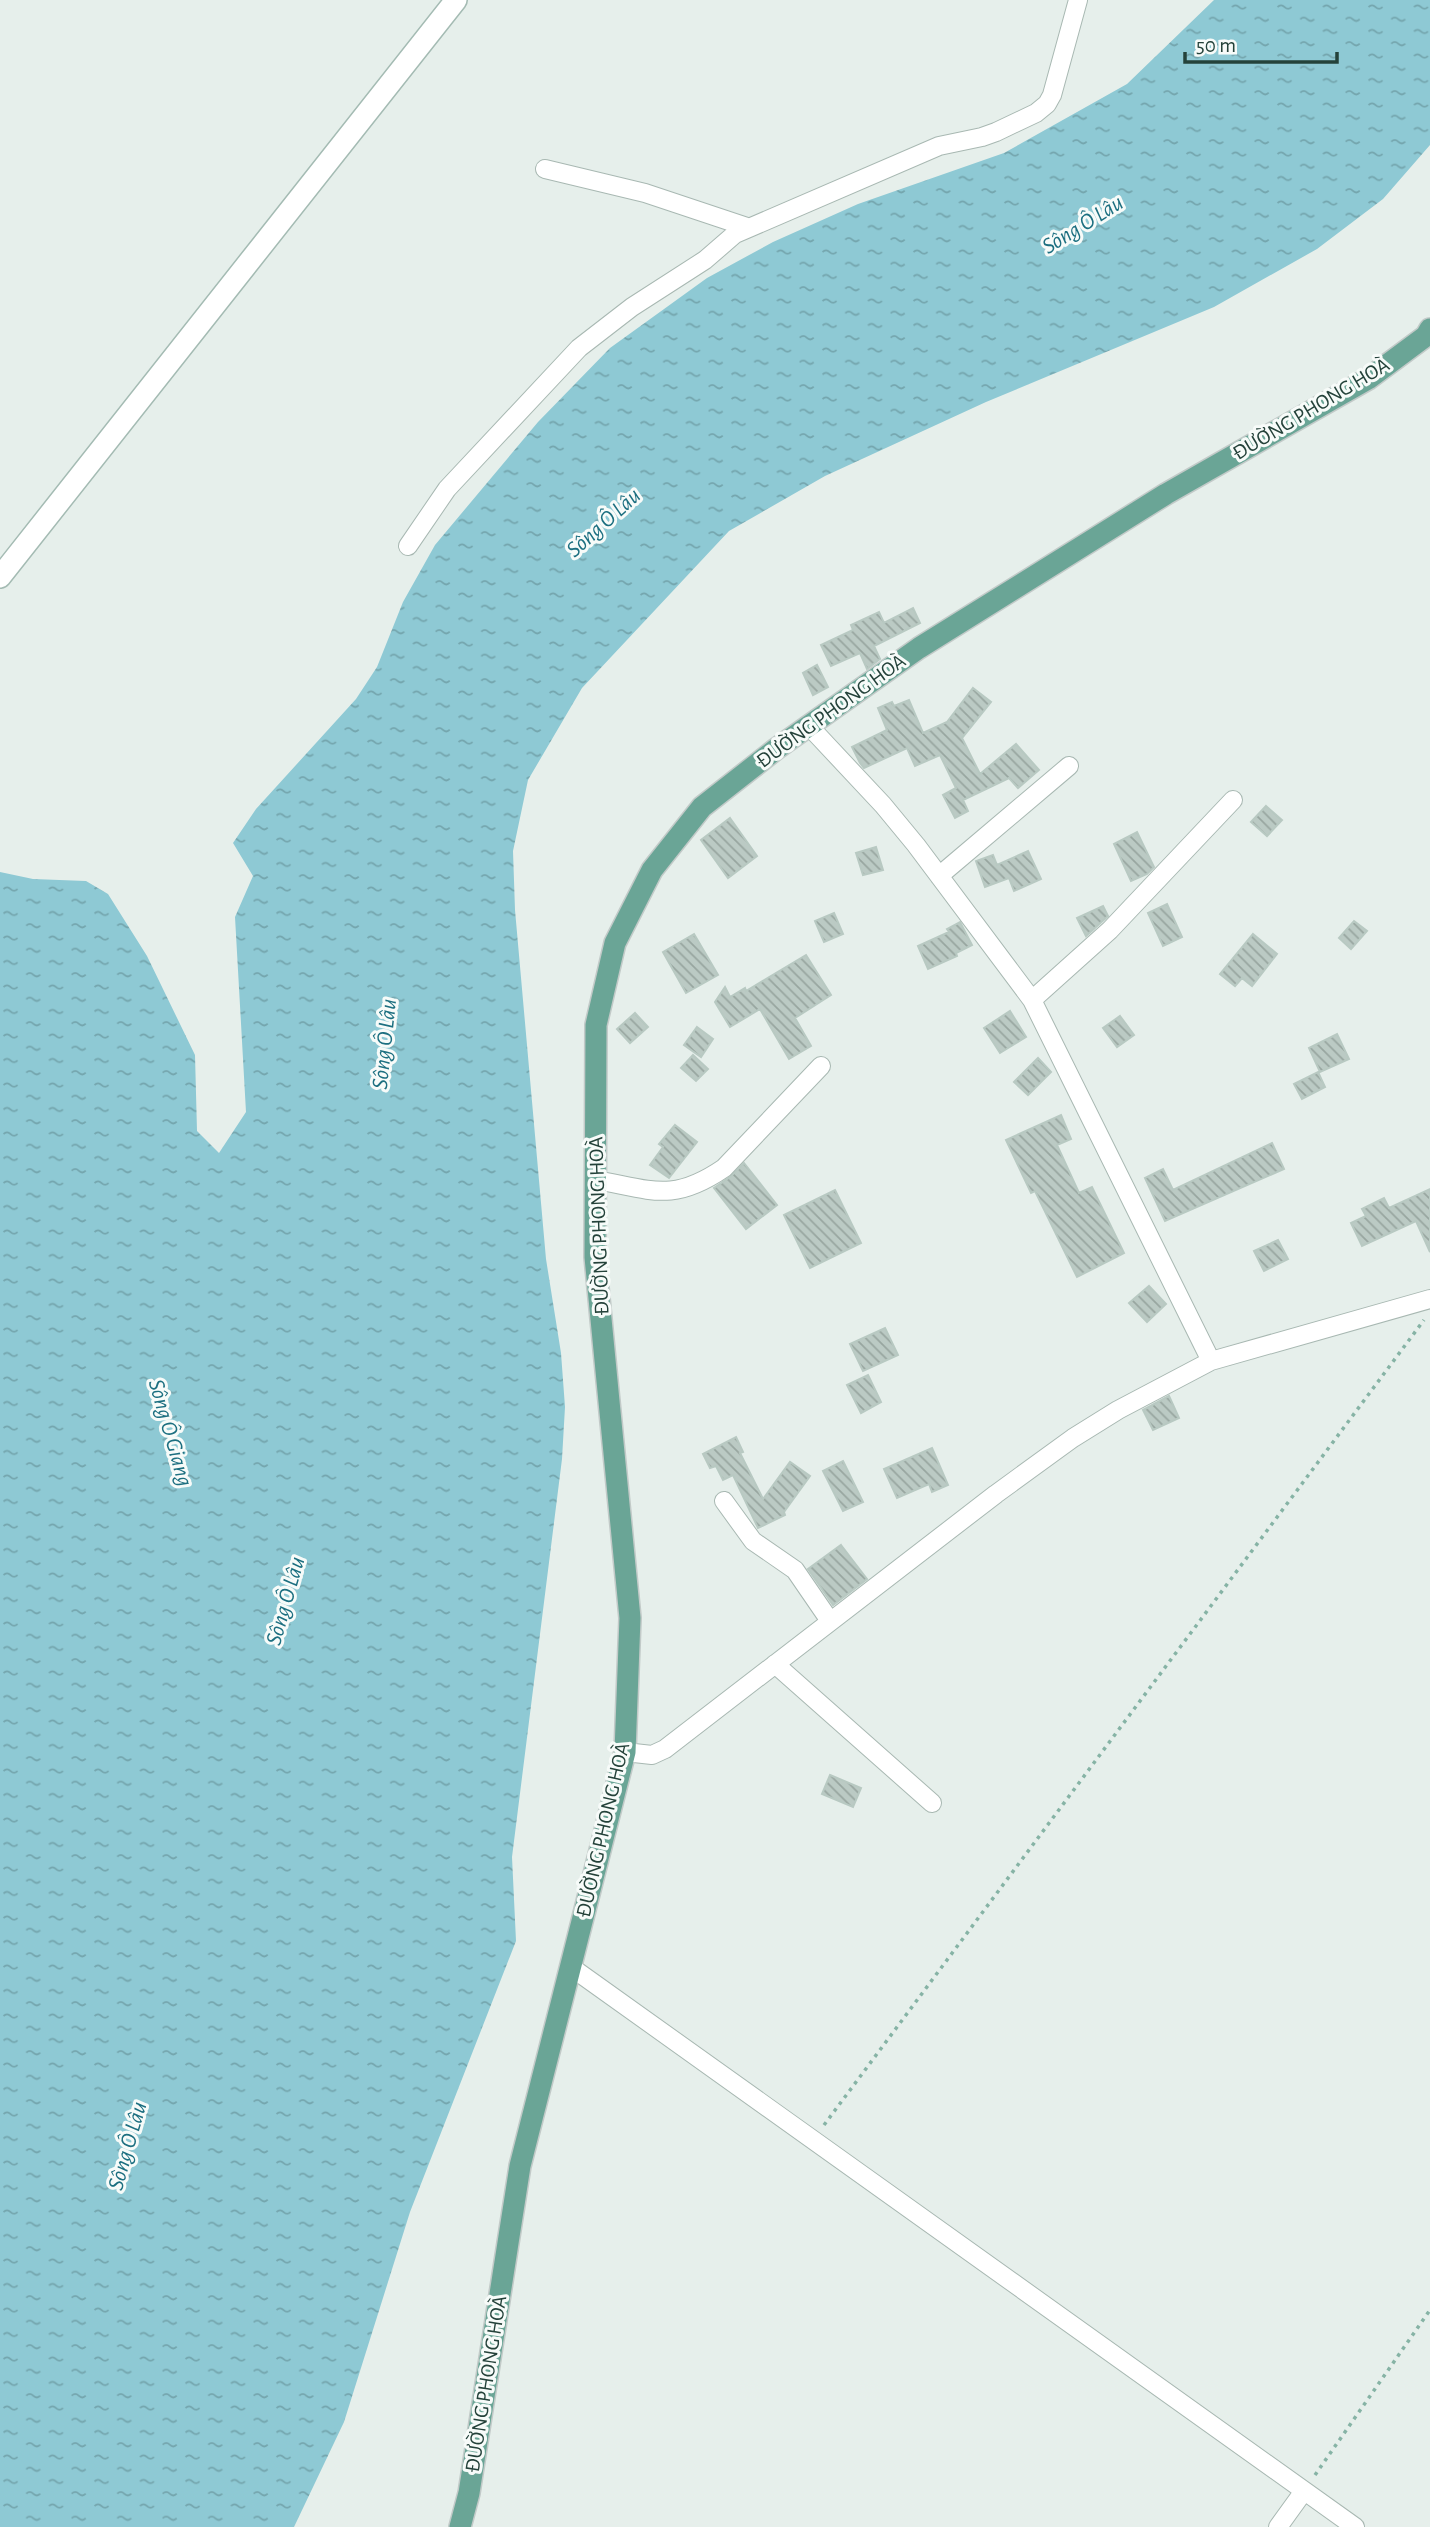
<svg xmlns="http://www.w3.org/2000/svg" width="1430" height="2527" font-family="'Alegreya Sans',sans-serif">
<defs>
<pattern id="water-ripples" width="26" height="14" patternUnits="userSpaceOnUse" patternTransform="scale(1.75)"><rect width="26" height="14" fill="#8ec9d4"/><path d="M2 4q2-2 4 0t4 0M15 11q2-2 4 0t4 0" fill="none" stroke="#74a5ad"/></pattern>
<pattern id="building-back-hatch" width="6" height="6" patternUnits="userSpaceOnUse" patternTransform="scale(1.75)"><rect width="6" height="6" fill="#bbcac4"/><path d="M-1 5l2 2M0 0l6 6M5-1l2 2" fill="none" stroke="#98a6a0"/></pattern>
</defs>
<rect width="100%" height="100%" fill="#e6efeb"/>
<path fill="url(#water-ripples)" d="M1214 0H1430V145L1383 199 1317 249 1214 307 986 402 825 476 729 531 582 688 528 780 513 851 515 910 546 1259 561 1353 565 1407 562 1459 512 1857 516 1941 410 2212 344 2422 294 2527H0V872L33 879 86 881 108 894 147 956 195 1055 197 1131 219 1153 246 1112 235 917 253 876 233 843 256 809 356 699 377 667 403 602 435 545 538 422 610 348 707 278 773 242 858 204 1004 153 1127 84Z"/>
<path fill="url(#building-back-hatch)" stroke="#b8c9c2" stroke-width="2" d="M913 608 920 623 874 646 880 659 867 669 860 653 831 666 821 645 853 630 851 625 879 612 884 623Z
M817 665 828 687 813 695 803 673Z
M973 688 991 702 962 738 980 774 1016 744 1039 770 1018 788 1009 778 963 800 968 811 955 818 943 795 956 788 940 755 915 766 907 748 864 768 860 763 852 747 887 730 878 708 892 702 894 706 909 700 923 733 947 722Z
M1266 806 1282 820 1267 836 1251 822Z
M730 818 757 856 728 878 701 840Z
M1137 832 1154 867 1147 874 1131 881 1114 844Z
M876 847 883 870 863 875 856 853Z
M1028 851 1041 879 1014 891 1009 878 985 887 976 861 993 855 997 865Z
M1167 904 1182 937 1163 946 1148 913Z
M1103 906 1108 916 1086 936 1077 918Z
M834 913 843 934 824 942 815 921Z
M1354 921 1367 931 1351 949 1339 938Z
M960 922 972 945 956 953 957 956 928 969 918 946 949 932 947 929Z
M694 934 718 975 686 993 663 952Z
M1253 934 1277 954 1252 986 1242 978 1235 986 1220 974Z
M806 955 831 995 795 1018 811 1046 789 1059 760 1009 730 1027 715 1002 725 987 730 997 745 988 746 991Z
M1010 1011 1026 1037 1000 1053 984 1028Z
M635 1013 648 1027 630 1043 617 1029Z
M1120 1016 1134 1035 1117 1047 1103 1028Z
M697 1027 713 1039 701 1057 684 1045Z
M1337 1034 1349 1059 1320 1072 1309 1048Z
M693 1055 708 1069 696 1081 681 1068Z
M1038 1058 1051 1072 1028 1095 1014 1082Z
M1318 1072 1325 1087 1302 1099 1294 1084Z
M1061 1115 1071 1139 1057 1145 1079 1193 1092 1187 1124 1253 1077 1277 1035 1191 1031 1193 1006 1140Z
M675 1125 697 1142 669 1178 650 1165 663 1147 659 1144Z
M1272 1143 1284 1169 1165 1221 1145 1178 1163 1169 1173 1190Z
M744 1163 777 1205 746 1229 714 1188 730 1177Z
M1430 1189V1252L1416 1221 1362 1246 1351 1223 1366 1216 1362 1209 1384 1198 1389 1208Z
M835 1190 861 1243 810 1268 784 1215Z
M1278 1240 1288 1259 1264 1271 1254 1251Z
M1149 1286 1166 1304 1147 1322 1129 1303Z
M885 1328 898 1355 863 1371 850 1344Z
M868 1375 881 1402 861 1413 847 1385Z
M1169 1396 1179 1418 1153 1430 1143 1410Z
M736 1437 743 1452 740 1453 763 1499 790 1462 810 1476 784 1512 785 1515 758 1528 733 1475 723 1480 716 1466 710 1468 703 1454Z
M932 1448 948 1485 932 1492 929 1484 897 1498 884 1469Z
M843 1461 863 1502 843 1511 823 1471Z
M841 1545 867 1579 833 1605 808 1569Z
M830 1775 861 1788 853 1807 822 1794Z"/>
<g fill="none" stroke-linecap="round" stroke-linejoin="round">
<defs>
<path id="street" d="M545 169 645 193 747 227
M408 546 447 489 579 348 632 307 705 260 735 234 939 146 982 137 996 132 1036 113 1047 104 1052 95 1078 0
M809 726 883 805 916 845 1032 1000 1211 1361
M939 876 1069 766
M1032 1000 1110 930 1233 800
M596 1180C652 1190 673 1203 724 1168L821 1066
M724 1501 753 1541 795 1570 830 1621
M775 1664 932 1803
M625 1752 652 1755 665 1749 996 1494 1073 1438 1118 1410 1211 1361 1430 1299
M571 1967 1355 2527
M1278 2527 1304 2491"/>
<path id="secondary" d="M0 577 456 0"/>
<path id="primary" d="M460 2527 469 2493 520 2166 625 1752 630 1618 595 1257 596 1025 615 943 652 870 702 807 776 749 919 648 1166 494 1368 379 1426 336 1430 329"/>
</defs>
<use href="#street" stroke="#a8b8b2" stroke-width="20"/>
<use href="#secondary" stroke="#a4bbb3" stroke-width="24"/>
<use href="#primary" stroke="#c2cac8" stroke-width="24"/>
<path stroke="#86b3a5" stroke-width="3.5" stroke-dasharray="3.5 5" stroke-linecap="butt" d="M824 2125 1424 1320
M1315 2475 1430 2310"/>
<use href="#street" stroke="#fff" stroke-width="18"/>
<use href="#secondary" stroke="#fff" stroke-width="21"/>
<use href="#primary" stroke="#6aa596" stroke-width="21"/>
</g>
<g text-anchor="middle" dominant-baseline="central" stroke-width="6" stroke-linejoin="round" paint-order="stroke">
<g font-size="21" fill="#24423a" stroke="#f7fbf9">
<text transform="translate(1311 409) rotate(-31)">ĐƯỜNG PHONG HOÀ</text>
<text transform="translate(831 711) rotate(-36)">ĐƯỜNG PHONG HOÀ</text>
<text transform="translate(599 1226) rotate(-92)">ĐƯỜNG PHONG HOÀ</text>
<text transform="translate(603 1830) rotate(-77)">ĐƯỜNG PHONG HOÀ</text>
<text transform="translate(486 2384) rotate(-81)">ĐƯỜNG PHONG HOÀ</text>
</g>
<g font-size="23" font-style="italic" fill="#1c6f80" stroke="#f7fbf9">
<text transform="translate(1083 225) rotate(-32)">Sông Ô Lâu</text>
<text transform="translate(604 523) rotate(-42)">Sông Ô Lâu</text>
<text transform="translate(385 1044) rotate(-84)">Sông Ô Lâu</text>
<text transform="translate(170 1433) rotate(74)">Sông Ô Giang</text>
<text transform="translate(286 1601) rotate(-74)">Sông Ô Lâu</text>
<text transform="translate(128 2146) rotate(-74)">Sông Ô Lâu</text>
</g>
</g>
<path d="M1185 52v10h152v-10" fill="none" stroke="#24423a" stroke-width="3.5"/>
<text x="1196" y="52" font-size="21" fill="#24423a" stroke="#f7fbf9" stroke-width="5" paint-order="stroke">50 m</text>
</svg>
